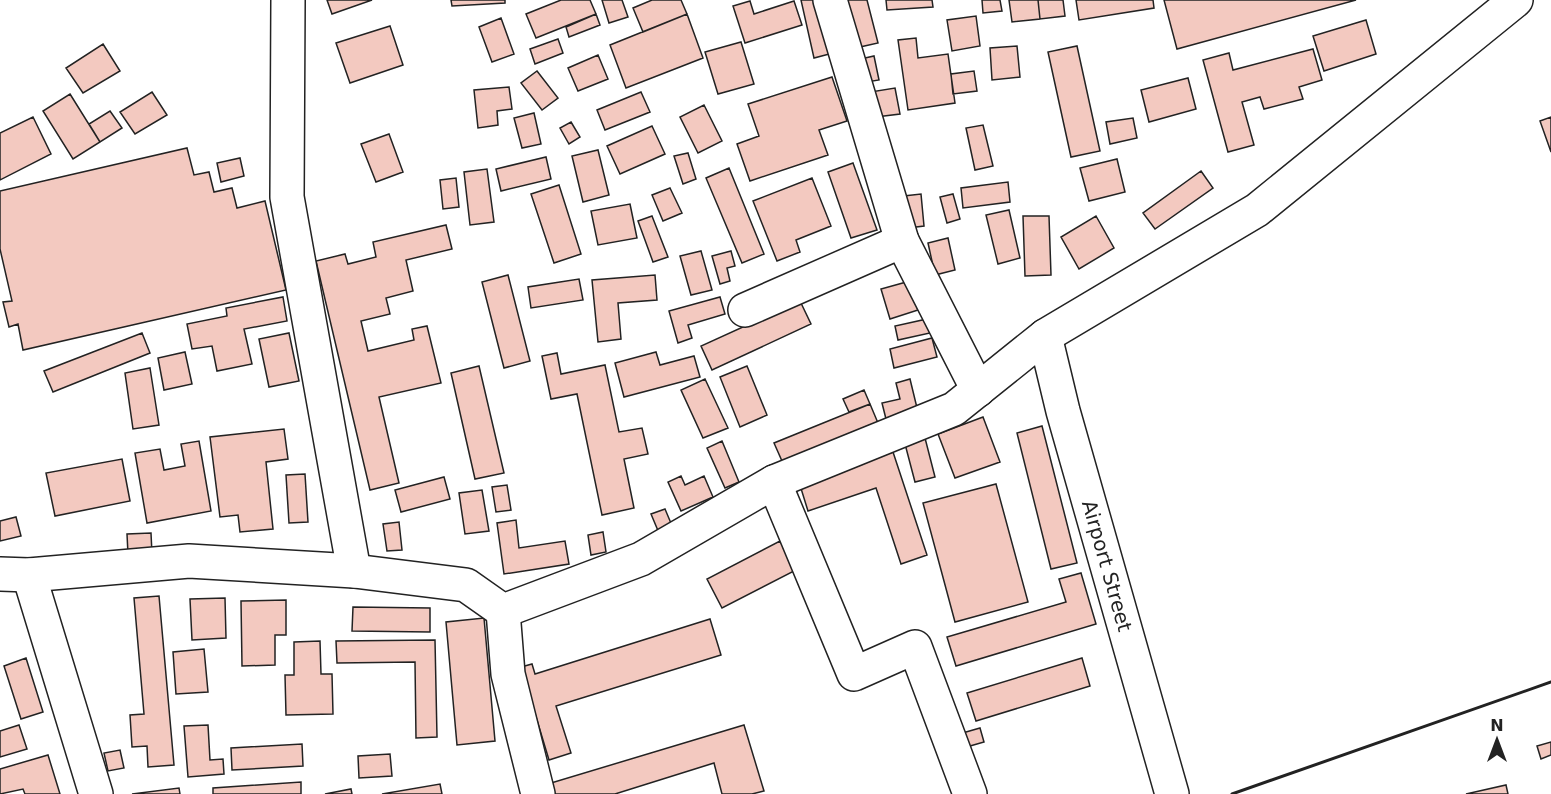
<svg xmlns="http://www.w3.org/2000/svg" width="1551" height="794" font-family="'DejaVu Sans',sans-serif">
<rect width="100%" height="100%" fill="#fff"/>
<path fill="#f3c9c0" stroke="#222" stroke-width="1.5" d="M327 0H372L332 14Z
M451 0H505V3L452 6Z
M561 0H590L596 14 536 38 526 14Z
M602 0H622L628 17 609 23Z
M652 0H681L687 14 643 32 633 8Z
M801 0H824L837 52 814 58Z
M838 0H867L878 43 851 49Z
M886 0H932L933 7 887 10Z
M982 0H1000L1002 11 983 13Z
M1009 0H1038L1040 19 1012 22Z
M1038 0H1063L1065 16 1040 19Z
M1076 0H1153L1154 8 1079 20Z
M1164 0H1356L1177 49Z
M750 1 754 14 794 1 802 25 745 43 733 6Z
M596 14 600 25 569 37 566 27Z
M687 14 703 58 626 88 610 45Z
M976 16 980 46 952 51 947 20Z
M501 18 514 54 492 62 479 27Z
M1366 20 1376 54 1324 71 1313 36Z
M390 26 403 65 350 83 336 43Z
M916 38 918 58 948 54 955 103 908 110 898 40Z
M558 39 563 53 535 64 530 49Z
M741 42 754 84 718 94 705 52Z
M103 44 120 71 83 93 66 68Z
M1017 46 1020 77 992 80 990 48Z
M1077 46 1100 151 1071 157 1048 52Z
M1313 49 1322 80 1299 87 1303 99 1264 109 1260 97 1242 102 1254 145 1228 152 1203 60 1229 53 1233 70Z
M598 55 608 79 578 91 568 68Z
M874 56 879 80 861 83 856 60Z
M537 71 558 98 542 110 521 83Z
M974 71 977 91 953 94 951 74Z
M832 77 847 121 819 130 828 155 750 181 737 144 759 136 748 104Z
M1188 78 1196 109 1149 122 1141 90Z
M509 87 512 109 497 111 498 125 478 128 474 90Z
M895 88 900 114 868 118 864 93Z
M152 92 167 115 135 134 120 112Z
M641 92 650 112 605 130 597 110Z
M70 94 100 142 73 159 43 111Z
M704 105 722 141 698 153 680 117Z
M110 111 122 128 100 142 89 124Z
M534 113 541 144 522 148 514 118Z
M33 117 51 154 0 180V133Z
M1551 117V152L1540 121Z
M1133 118 1137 138 1110 144 1106 122Z
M571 122 580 137 569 144 560 128Z
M983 125 993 166 975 170 966 128Z
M652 126 665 154 620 174 607 146Z
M389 134 403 172 376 182 361 144Z
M187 148 194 175 209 172 214 192 232 188 237 208 265 201 286 290 23 350 18 324 9 327 3 302 12 301 0 249V191Z
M598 150 609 195 583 202 572 156Z
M688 153 696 179 683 184 674 156Z
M546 157 551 179 501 191 496 169Z
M240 158 244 176 221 182 217 163Z
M1117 159 1125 192 1089 201 1080 168Z
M853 163 877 230 851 238 828 172Z
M729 168 764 254 742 263 706 178Z
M487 169 494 222 470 225 464 172Z
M1201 171 1213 188 1155 229 1143 213Z
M456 178 459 207 443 209 440 180Z
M812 178 831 226 796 240 800 252 777 261 753 201Z
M1008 182 1010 202 963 208 961 188Z
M559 185 581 254 554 263 531 194Z
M670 188 682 213 663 221 652 195Z
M921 194 924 226 908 228 895 197Z
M953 194 960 219 947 223 940 197Z
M630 204 637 238 598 245 591 211Z
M1009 210 1020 258 998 264 986 215Z
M652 216 668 257 653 262 638 221Z
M1023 216H1049L1051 275 1025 276Z
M1096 216 1114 248 1079 269 1061 237Z
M446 225 452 249 406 260 413 291 386 298 390 314 361 321 368 351 414 340 412 329 427 326 441 383 379 397 399 483 370 490 316 261 345 254 348 264 376 257 373 242Z
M948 238 955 270 935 275 928 243Z
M701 251 712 290 691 295 680 256Z
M731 251 735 266 727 268 730 281 720 284 712 256Z
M508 275 530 361 504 368 482 282Z
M655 275 657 300 618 303 621 339 598 342 592 280Z
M579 279 583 300 531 308 528 287Z
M910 281 918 310 890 319 881 289Z
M283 297 287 321 244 329 252 364 217 371 212 346 192 349 187 324 227 316 226 308Z
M720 297 725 314 688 325 692 338 678 343 669 311Z
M800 301 811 324 712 370 701 346Z
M927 319 930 333 898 340 895 326Z
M142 333 150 353 53 392 44 371Z
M289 333 299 381 269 387 259 339Z
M932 338 937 357 894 368 890 349Z
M185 352 192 384 164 390 158 358Z
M656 352 660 365 694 356 700 377 624 397 615 363Z
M557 353 561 374 605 365 619 432 642 428 648 454 624 459 634 508 602 515 577 394 551 399 542 356Z
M479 366 504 473 475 479 451 373Z
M747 366 767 415 740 427 720 377Z
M150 368 159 425 133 429 125 373Z
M705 379 728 428 703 438 681 390Z
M910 379 918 412 886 419 882 403 900 399 896 383Z
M864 390 870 404 849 412 843 399Z
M870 404 878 423 782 461 774 443Z
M983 417 1000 462 955 478 938 434Z
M1042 426 1077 563 1051 569 1017 433Z
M284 429 288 459 266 462 273 529 240 532 238 515 220 517 210 437Z
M925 438 935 477 915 482 905 444Z
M199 441 211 511 147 523 135 453 160 449 164 470 185 466 181 444Z
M722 441 739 482 725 488 707 448Z
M893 452 927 555 901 564 876 488 808 511 799 482Z
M122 459 130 501 55 516 46 473Z
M305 474 308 522 289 523 286 475Z
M681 476 685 485 704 476 713 497 681 511 668 482Z
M444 477 450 499 401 512 395 490Z
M996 484 1028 602 955 622 923 503Z
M507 485 511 510 496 512 492 487Z
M482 490 489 531 465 534 459 493Z
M665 509 673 528 659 533 651 514Z
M16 517 21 536 0 541V521Z
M516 520 519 548 565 541 569 564 504 574 497 523Z
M399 522 402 550 387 551 383 524Z
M603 532 606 552 591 555 588 535Z
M151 533 152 554H128L127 534Z
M780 541 796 570 722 608 707 579Z
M1081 573 1096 624 956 666 947 637 1066 602 1059 579Z
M159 596 174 765 148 767 147 746 132 747 130 715 144 714 134 598Z
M225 598 226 638 192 640 190 599Z
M286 600V635H275V665L242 666 241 601Z
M353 607 430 608V632L352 631Z
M484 618 495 741 457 745 446 622Z
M710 619 721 655 556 706 571 753 549 760 521 667 532 664 535 674Z
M435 640 437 737 416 738 415 662 337 663 336 641Z
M320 641 321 674H332L333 714 286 715 285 675H294V642Z
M204 649 208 692 176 694 173 652Z
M26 658 43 712 21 719 4 666Z
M1082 658 1090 686 976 721 967 693Z
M19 725 27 749 0 757V731Z
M208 725 210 760 223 759 224 774 188 777 184 726Z
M744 725 764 791 752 794H722L714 763 615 794H554L551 783Z
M980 728 984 742 963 748 959 734Z
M1551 742V755L1541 759 1537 746Z
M302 744 303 766 232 770 231 748Z
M120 750 124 768 108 771 104 753Z
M390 754 392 776 359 778 358 756Z
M48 755 60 794H25L23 789 0 794V769Z
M301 782V794H213V788Z
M440 784 442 794H382Z
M1506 785 1508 794H1466Z
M179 788 180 794H132Z
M351 789 352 794H325Z"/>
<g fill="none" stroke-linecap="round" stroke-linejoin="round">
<defs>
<g id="minor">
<path d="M288 0 287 197 354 571"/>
<path d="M830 0 902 241 978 390"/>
<path d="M745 310 902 241"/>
<path id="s1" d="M1045 336 1063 411 1172 794"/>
<path d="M774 482 854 674 915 647 970 794"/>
<path d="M0 574 29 575 189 561 354 571 466 585 503 611 641 559 774 482 954 409 1045 336 1257 210 1516 0"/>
<path d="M29 575 96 794"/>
<path d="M503 611 508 674 538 794"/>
</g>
</defs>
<use href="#minor" stroke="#222" stroke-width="36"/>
<use href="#minor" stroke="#fff" stroke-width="33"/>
<path stroke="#222" stroke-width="3" d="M1232 794 1551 682"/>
</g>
<g text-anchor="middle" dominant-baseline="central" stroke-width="4.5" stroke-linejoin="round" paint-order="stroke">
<g font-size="20" fill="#222" stroke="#fff">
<text stroke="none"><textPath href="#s1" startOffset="238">Airport Street</textPath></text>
</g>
</g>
<g transform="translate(1497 740)" stroke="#ffffff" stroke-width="4.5" paint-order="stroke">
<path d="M0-4.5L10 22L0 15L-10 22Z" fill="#222222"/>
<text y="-9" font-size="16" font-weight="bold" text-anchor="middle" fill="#222222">N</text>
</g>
</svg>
